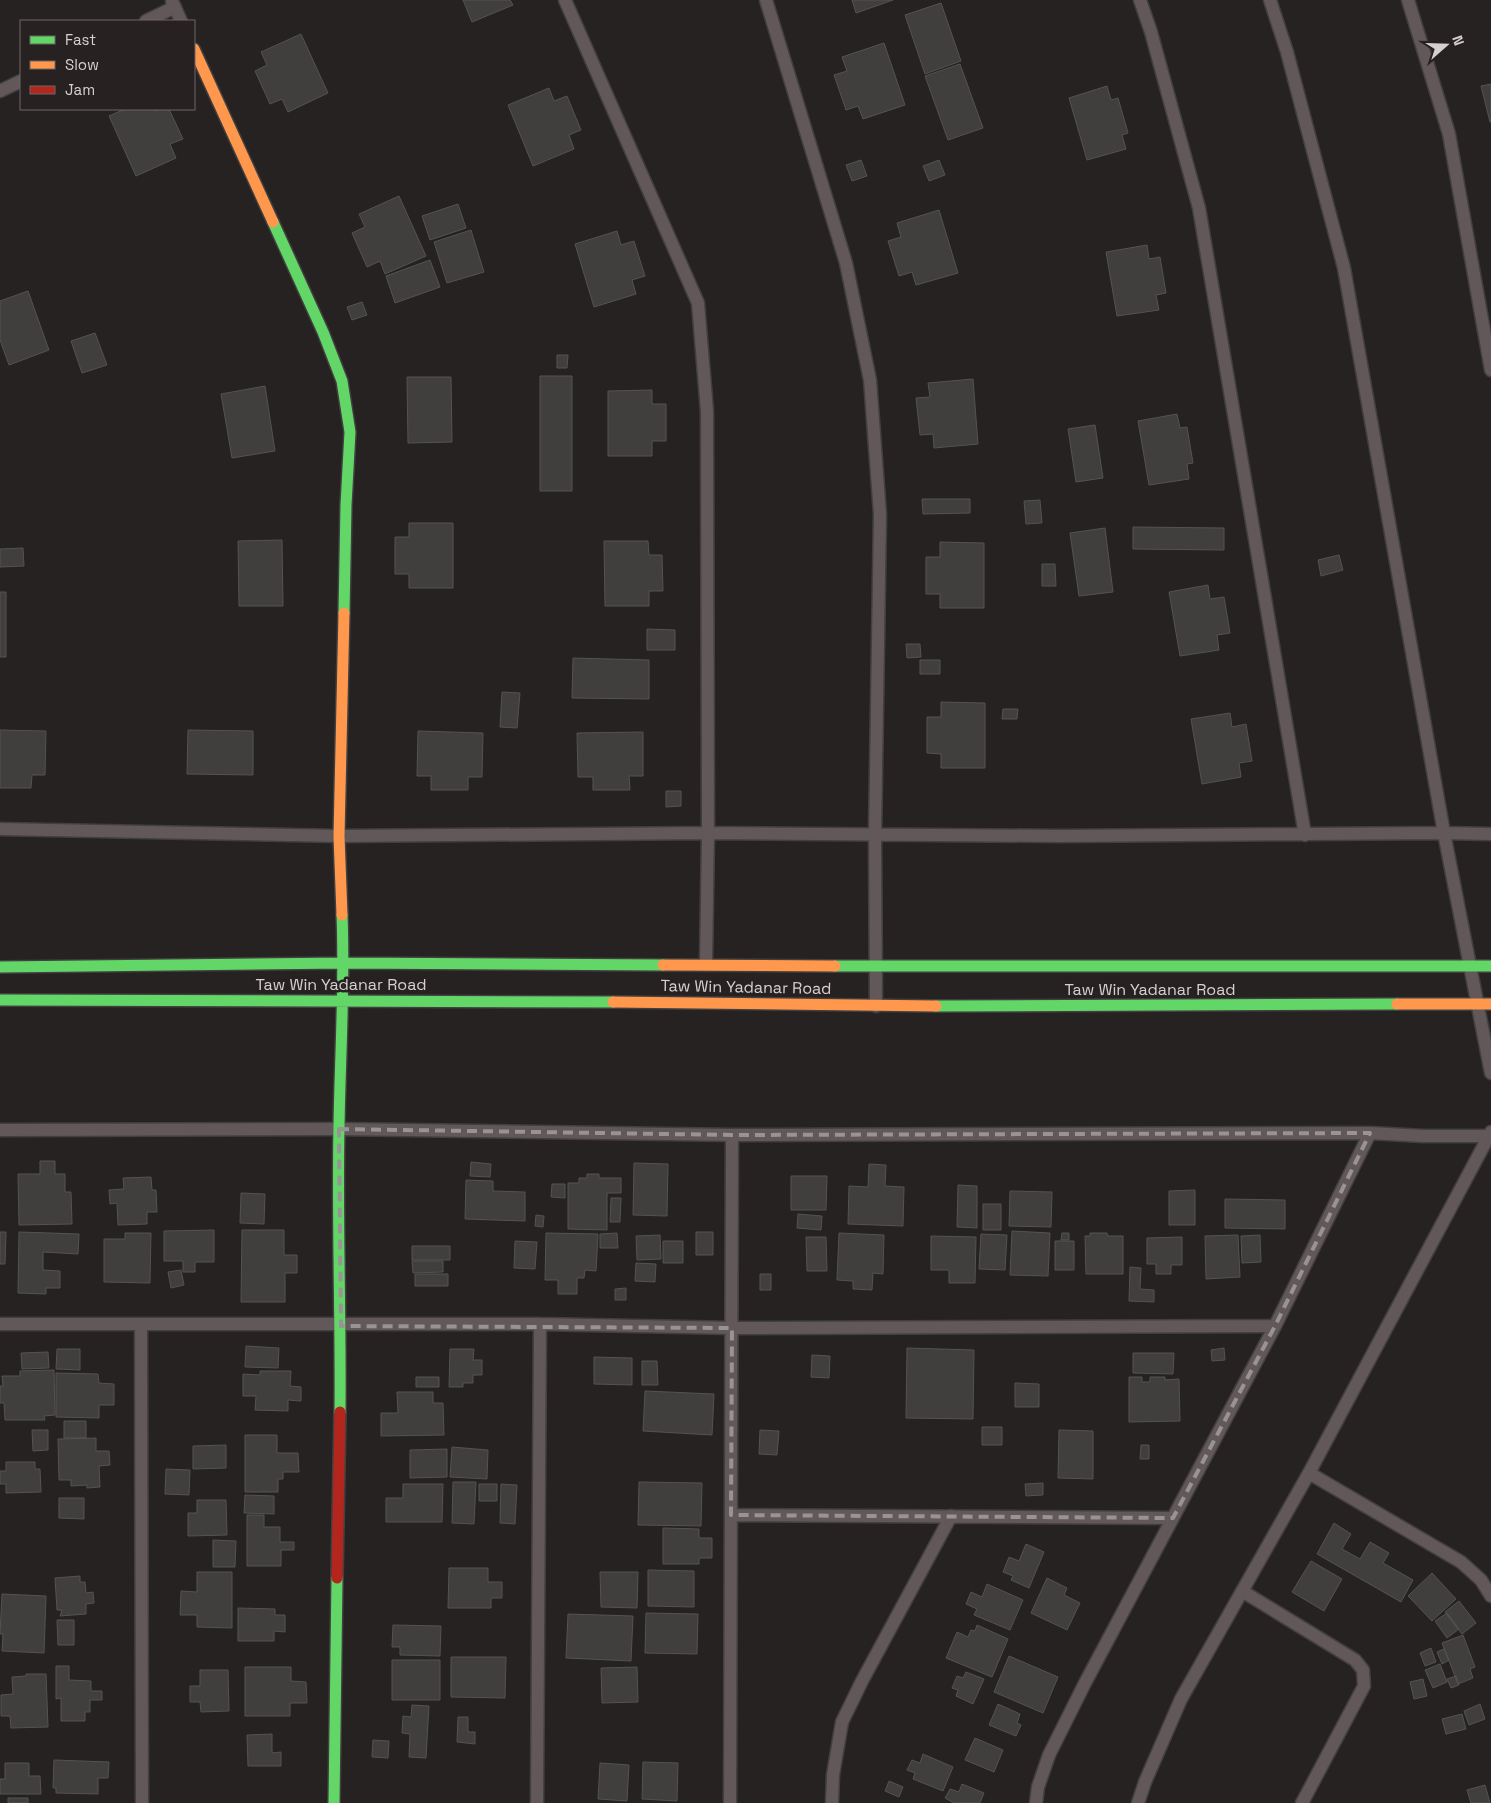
<svg xmlns="http://www.w3.org/2000/svg" width="1491" height="1803" font-family="'Space Grotesk',sans-serif">
<rect width="100%" height="100%" fill="#262222"/>
<path fill="#413e3e" stroke="#555252" d="M463 0H510L513 5 472 22Z
M852 0H893L856 13Z
M941 3 961 61 925 74 905 15Z
M301 34 328 93 288 112 282 99 270 104 255 71 267 65 261 52Z
M884 43 905 105 863 119 858 106 846 110 834 75 847 71 842 57Z
M960 64 983 128 948 140 925 76Z
M1491 84V122H1490L1481 86Z
M1107 86 1111 100 1118 98 1128 133 1122 135 1126 149 1087 160 1069 98Z
M549 88 554 101 567 96 581 130 569 135 574 149 533 166 508 105Z
M125 109H154L155 111 159 109H169L183 139 170 144 176 158 136 176 109 116Z
M861 160 867 176 852 181 846 165Z
M939 160 945 175 929 181 923 166Z
M399 196 426 256 385 274 380 261 367 267 352 233 365 227 359 214Z
M458 204 466 228 430 240 422 216Z
M939 210 958 273 916 285 912 272 899 276 888 241 901 237 897 223Z
M471 230 484 272 447 283 434 242Z
M617 231 621 245 634 241 645 276 632 280 636 294 594 307 575 244Z
M1147 245 1149 259 1160 257 1166 293 1156 295 1159 310 1117 316 1106 252Z
M430 260 440 287 395 303 386 276Z
M28 291 49 350 9 365 0 340V301Z
M362 302 367 315 352 320 347 307Z
M95 333 107 365 82 373 71 341Z
M557 355H568L567 368H557Z
M540 376H572V491H540Z
M407 377H451L452 442 408 443Z
M973 379 978 444 934 448 933 434 920 435 916 398 930 397 928 383Z
M265 386 275 451 232 458 221 394Z
M652 390V404H666V441H652V456H608V391Z
M1177 414 1180 428 1187 427 1193 463 1187 464 1189 479 1149 485 1138 421Z
M1095 425 1103 478 1076 482 1068 429Z
M922 499H970V513L923 514Z
M1040 500 1042 523 1026 524 1024 501Z
M409 523H453V588H409V574H395V537H409Z
M1133 527 1224 528V550L1133 549Z
M1105 528 1113 592 1079 596 1070 533Z
M282 540 283 606H239L238 541Z
M604 541H648L649 555H662L663 591H649V606H605Z
M940 542 984 543V608H940V594H926V557H940Z
M23 548 24 566 0 567V549Z
M1339 555 1343 570 1321 576 1318 560Z
M1042 564H1055L1056 586H1042Z
M1208 585 1210 599 1224 597 1230 633 1217 635 1219 650 1180 656 1169 592Z
M0 592H6V657H0Z
M647 629 675 630V650H647Z
M906 644H920L921 657 907 658Z
M573 658 649 660V699L572 698Z
M920 660H940V674H920Z
M502 692 520 693 517 728 500 727Z
M941 702 985 703V768H941V754L927 753V717H941Z
M1003 709H1018L1017 719H1002Z
M1230 713 1232 727 1246 724 1252 761 1239 763 1241 777 1202 784 1191 719Z
M0 730 46 731 45 775H32L31 788H0Z
M188 730 253 731V775L187 774Z
M418 731 483 733 482 777H468V790H431V776H417Z
M643 732V776H629L630 790H593V777H578L577 733Z
M666 791H681V806L666 807Z
M40 1161H55V1174H65V1192H71L72 1224 19 1225 18 1174H40Z
M471 1162 491 1164 490 1177 470 1176Z
M634 1163 668 1164 667 1216 633 1215Z
M869 1164 886 1165 885 1186 904 1187 903 1226 848 1224 849 1186 868 1187Z
M587 1174H599V1178H621V1193H607V1230L568 1229V1183H579V1178H587Z
M791 1176H827L826 1210H791Z
M151 1177 152 1190H156L157 1212H147V1224L118 1225 117 1203 110 1204 109 1190 124 1189 123 1178Z
M466 1180 493 1181V1191L525 1192V1221L465 1219Z
M552 1184H565V1198L551 1197Z
M958 1185 977 1186V1228L957 1227Z
M1195 1190V1225H1169V1191Z
M1010 1191 1052 1192 1051 1227 1009 1226Z
M241 1193 265 1194 264 1224 240 1223Z
M611 1198H621L620 1222H610Z
M1225 1199 1285 1200V1229L1225 1228Z
M983 1204H1001V1230H983Z
M798 1214 822 1216 821 1230 797 1228Z
M536 1215 544 1216 543 1227 535 1226Z
M214 1230V1262H195V1272H183V1261H164V1231Z
M242 1230H284V1255H297V1273H285V1302H241Z
M1012 1231 1050 1233 1048 1276 1010 1275Z
M0 1232H6L5 1264H0Z
M19 1232 79 1234 78 1254 43 1252V1270L60 1271V1288H46V1294L18 1293Z
M696 1232H713V1255H696Z
M125 1233H151L150 1283 104 1282V1239H125Z
M546 1233 598 1234 596 1271 585 1270 584 1278H577V1294H558V1280H545Z
M617 1233 618 1248H600V1234Z
M839 1233 884 1235 883 1274 873 1273 872 1290 853 1289V1281L837 1280Z
M1062 1233H1069V1240H1061Z
M1090 1233H1107L1108 1236H1123V1274H1086L1085 1236H1090Z
M981 1234 1007 1235 1005 1270 979 1269Z
M660 1235 661 1259 637 1260 636 1236Z
M1238 1235 1240 1277 1206 1279 1205 1236Z
M1260 1235 1261 1262 1242 1263 1241 1236Z
M931 1236 976 1237 975 1283H949V1270H931Z
M806 1237H826L827 1271H807Z
M1182 1237V1265H1171V1274H1156V1264H1147V1238Z
M515 1241 537 1242 535 1269 514 1268Z
M663 1241H683V1263H663Z
M1055 1241H1074V1270H1055Z
M412 1246H450V1260H412Z
M412 1261H443V1272L413 1273Z
M636 1263 656 1264 655 1282 635 1281Z
M1130 1267 1141 1268 1140 1289 1154 1290V1302L1129 1301Z
M181 1270 184 1285 171 1288 168 1272Z
M415 1274H448V1286H415Z
M760 1274H771V1290H760Z
M626 1288V1300H615V1289Z
M246 1346 279 1348 278 1368 245 1367Z
M907 1348 974 1350 973 1419 906 1418Z
M1224 1348 1225 1360 1212 1361 1211 1350Z
M57 1349H80V1370L56 1369Z
M450 1349H474L473 1360H482V1375H473V1383H463V1387H449Z
M48 1352 49 1368 22 1369 21 1353Z
M1133 1353H1174L1173 1374 1133 1373Z
M812 1355 830 1356 829 1378 811 1377Z
M594 1357 632 1358V1385L594 1384Z
M642 1361H657L658 1385H642Z
M54 1370 55 1415 44 1416 45 1420H5L4 1403H0V1386H3L2 1376H20V1371Z
M260 1371H291L290 1386 301 1387V1401L288 1400V1411L255 1410 256 1396H243V1374L260 1375Z
M56 1373 98 1374 99 1383 114 1384V1405H99V1418L56 1417Z
M416 1377H439V1387H416Z
M1129 1377H1142V1382H1150V1377H1165V1380L1179 1379 1180 1421 1129 1422Z
M1015 1383 1039 1384V1407H1015Z
M645 1391 714 1394 712 1435 643 1431Z
M397 1392H433V1403H443L444 1435 381 1436V1413H398Z
M64 1421H86V1438H64Z
M982 1427H1002V1445H982Z
M32 1430H48V1450L33 1451Z
M760 1430 779 1431 777 1455 759 1454Z
M1059 1430 1093 1431V1479L1058 1478Z
M245 1435H277V1453H298L299 1472H283V1479H278V1492H245Z
M96 1438V1451H109L110 1465 99 1466 100 1487 87 1488V1485L71 1486V1480H59L58 1439Z
M226 1445V1468L193 1469V1446Z
M1141 1445H1149V1459H1140Z
M452 1447 488 1450 487 1479 450 1477Z
M447 1449V1477L410 1478V1450Z
M6 1462H35V1469H40L41 1492 6 1493V1484H0V1471H6Z
M166 1469 190 1470 189 1495 165 1494Z
M453 1482H476L474 1524 452 1523Z
M639 1482 702 1483 701 1526 638 1525Z
M1043 1483V1495L1026 1496 1025 1484Z
M403 1484H443L442 1522H386V1498H403Z
M479 1484H497V1501H479Z
M501 1484 517 1485 515 1524 500 1523Z
M245 1495 274 1496V1514L244 1513Z
M59 1498H84V1519L59 1518Z
M197 1500H226L227 1535 188 1536V1513H197Z
M247 1515H264V1527H280V1542H294V1550H281V1566H247Z
M1334 1523 1351 1534 1342 1549 1360 1559 1370 1542 1389 1553 1383 1563 1413 1580 1401 1602 1317 1554Z
M663 1528 699 1529V1538H712V1558H699V1564H663Z
M213 1540 236 1541 235 1567H213Z
M1026 1544 1044 1552 1029 1588 1011 1580 1013 1576 1003 1572 1009 1557 1019 1561Z
M1311 1561 1342 1579 1324 1611 1292 1592Z
M449 1568H488V1582H502V1598H491V1608H448Z
M648 1570 694 1571V1607L648 1606Z
M197 1572H232V1628L197 1627V1615H180L181 1591 197 1592Z
M600 1572H638L637 1608 601 1607Z
M1432 1573 1456 1599 1432 1621 1408 1596Z
M80 1576V1582H85L86 1593 93 1592 94 1603 86 1604V1614L60 1616 62 1610H57L55 1578Z
M1047 1578 1067 1588 1064 1595 1080 1603 1067 1630 1031 1613Z
M987 1584 1023 1600 1010 1630 974 1615 977 1609 966 1604 971 1592 982 1597Z
M2 1594 46 1596 44 1653 2 1651 3 1634H0Z
M1459 1601 1476 1623 1462 1634 1445 1612Z
M238 1608 275 1609V1615H285V1632L274 1631V1641H238Z
M646 1613 698 1614 697 1654 645 1653Z
M1447 1613 1459 1629 1447 1638 1435 1621Z
M568 1614 633 1616 631 1661 566 1658Z
M57 1620H74V1645H58Z
M393 1625 441 1626 440 1656 400 1655V1647H392Z
M977 1625 1008 1639 992 1677 946 1658 957 1632 968 1637 971 1630 975 1631Z
M1463 1635 1475 1667 1470 1669 1473 1678 1458 1684 1442 1643Z
M1431 1648 1436 1662 1425 1666 1420 1653Z
M1444 1649 1449 1660 1442 1664 1437 1652Z
M1009 1656 1058 1677 1043 1713 994 1692Z
M451 1657H506L505 1698 451 1697Z
M392 1660H440V1700H392Z
M1440 1664 1447 1682 1433 1688 1425 1670Z
M56 1666H69V1680L91 1681V1691H102V1700H90V1712H85V1721H61V1698L56 1699Z
M245 1667H291V1681L306 1682 307 1703H290V1716H245Z
M637 1667 638 1702 602 1703 601 1668Z
M200 1670H228L229 1711 201 1712 200 1702H190V1686H200Z
M966 1672 984 1679 973 1704 956 1696 958 1690 952 1688 957 1676 963 1678Z
M26 1674H46L48 1727 11 1728 10 1716H1V1695L13 1694 12 1677 26 1676Z
M1456 1676 1459 1685 1451 1688 1447 1679Z
M1423 1679 1427 1696 1414 1699 1410 1682Z
M998 1704 1020 1714 1017 1723 1021 1725 1016 1736 989 1725Z
M1480 1704 1485 1719 1469 1725 1464 1711Z
M412 1705 429 1706 426 1758 409 1757 410 1734 402 1733 403 1716 411 1717Z
M1462 1714 1466 1729 1446 1734 1442 1719Z
M458 1717H468V1732H475V1744L457 1742Z
M272 1734V1753L281 1752V1766H248L247 1735Z
M975 1738 1003 1750 994 1772 965 1760Z
M373 1740 389 1741 388 1758 372 1757Z
M923 1754 953 1767 943 1791 913 1779 915 1773 907 1770 912 1760 920 1763Z
M54 1760 109 1762 108 1778H98V1794L56 1793V1788H53Z
M643 1762 678 1763 677 1801 642 1799Z
M5 1763H29V1776H40L41 1794H0V1779H5Z
M600 1763 629 1765 627 1801 598 1799Z
M889 1781 903 1787 899 1797 885 1791Z
M962 1784 984 1793 980 1803H954L945 1798 950 1789 959 1792Z
M1485 1785 1490 1803H1471L1467 1790Z
M8 1798H28V1803H8Z"/>
<g fill="none" stroke-linecap="round" stroke-linejoin="round">
<defs>
<path id="street" d="M565 0 698 303 707 411 708 833 706 964
M766 0 846 263 870 380 880 514 875 835 876 1006
M1140 0 1151 32 1199 208 1305 835
M1270 0 1287 52 1344 268 1444 833 1491 1073
M1408 0 1449 134 1491 370
M172 1 181 21
M146 21 175 7
M0 91 21 81
M0 829 339 836 708 833 1061 836 1444 833 1491 834
M0 1130 339 1129 732 1135 1370 1133 1423 1136H1488
M0 1324H540L732 1328 1275 1326
M141 1325 142 1803
M1309 1473 1461 1562 1481 1580 1491 1596
M731 1515 1173 1518
M1242 1591 1355 1660 1363 1670 1364 1686 1302 1803
M537 1803 540 1324
M730 1803 732 1135
M832 1803 833 1775 842 1722 862 1681 951 1516
M1036 1803 1038 1787 1049 1755 1085 1683 1275 1326 1370 1133
M1138 1803 1145 1782 1181 1699 1309 1473 1491 1132"/>
<path id="fast" d="M273 222 323 332 342 381 350 432 346 505 344 613
M835 966H1491
M0 967 344 963 663 965
M0 1000 613 1002
M936 1006 1397 1004
M340 1412C341 1317 337 1222 339 1127 340 1056 345 986 342 915
M334 1803 337 1578"/>
<path id="slow" d="M194 49 273 222
M342 915 339 836 344 613
M663 965 835 966
M613 1002 936 1006
M1397 1004H1491"/>
<path id="jam" d="M337 1578 340 1412"/>
</defs>
<use href="#street" stroke="#413f3f" stroke-width="15"/>
<use href="#fast" stroke="#413f3f" stroke-width="14"/>
<use href="#slow" stroke="#413f3f" stroke-width="14"/>
<use href="#jam" stroke="#413f3f" stroke-width="14"/>
<use href="#street" stroke="#625859" stroke-width="12"/>
<use href="#fast" stroke="#63d668" stroke-width="11"/>
<use href="#slow" stroke="#ff974d" stroke-width="11"/>
<use href="#jam" stroke="#b3261e" stroke-width="11"/>
</g>
<path fill="none" stroke="#989494" stroke-width="4" stroke-dasharray="10 6" stroke-linejoin="round" d="M339 1129 732 1135 1370 1133 1275 1326 1173 1518 731 1515 732 1328 341 1326Z"/>
<g text-anchor="middle" dominant-baseline="central" stroke-width="5" stroke-linejoin="round" paint-order="stroke">
<g font-size="16" fill="#d5d1d2" stroke="#272121">
<text x="341" y="984">Taw Win Yadanar Road</text>
<text transform="translate(746 987) rotate(1)">Taw Win Yadanar Road</text>
<text x="1150" y="989">Taw Win Yadanar Road</text>
</g>
</g>
<rect x="20" y="20" width="175" height="90" fill="#272121" stroke="#6d6768"/>
<rect x="30" y="36" width="25" height="8" fill="#63d668" stroke="#6d6768"/>
<text x="65" y="45" font-size="15" fill="#d5d1d2">Fast</text>
<rect x="30" y="61" width="25" height="8" fill="#ff974d" stroke="#6d6768"/>
<text x="65" y="70" font-size="15" fill="#d5d1d2">Slow</text>
<rect x="30" y="86" width="25" height="8" fill="#b3261e" stroke="#6d6768"/>
<text x="65" y="95" font-size="15" fill="#d5d1d2">Jam</text>
<g transform="translate(1446 45) rotate(70)" stroke="#272121" stroke-width="4" paint-order="stroke">
<path d="M0-4L9 19L0 12L-9 19Z" fill="#d5d1d2"/>
<text y="-8" font-size="14" font-weight="bold" text-anchor="middle" fill="#d5d1d2">N</text>
</g>
</svg>
